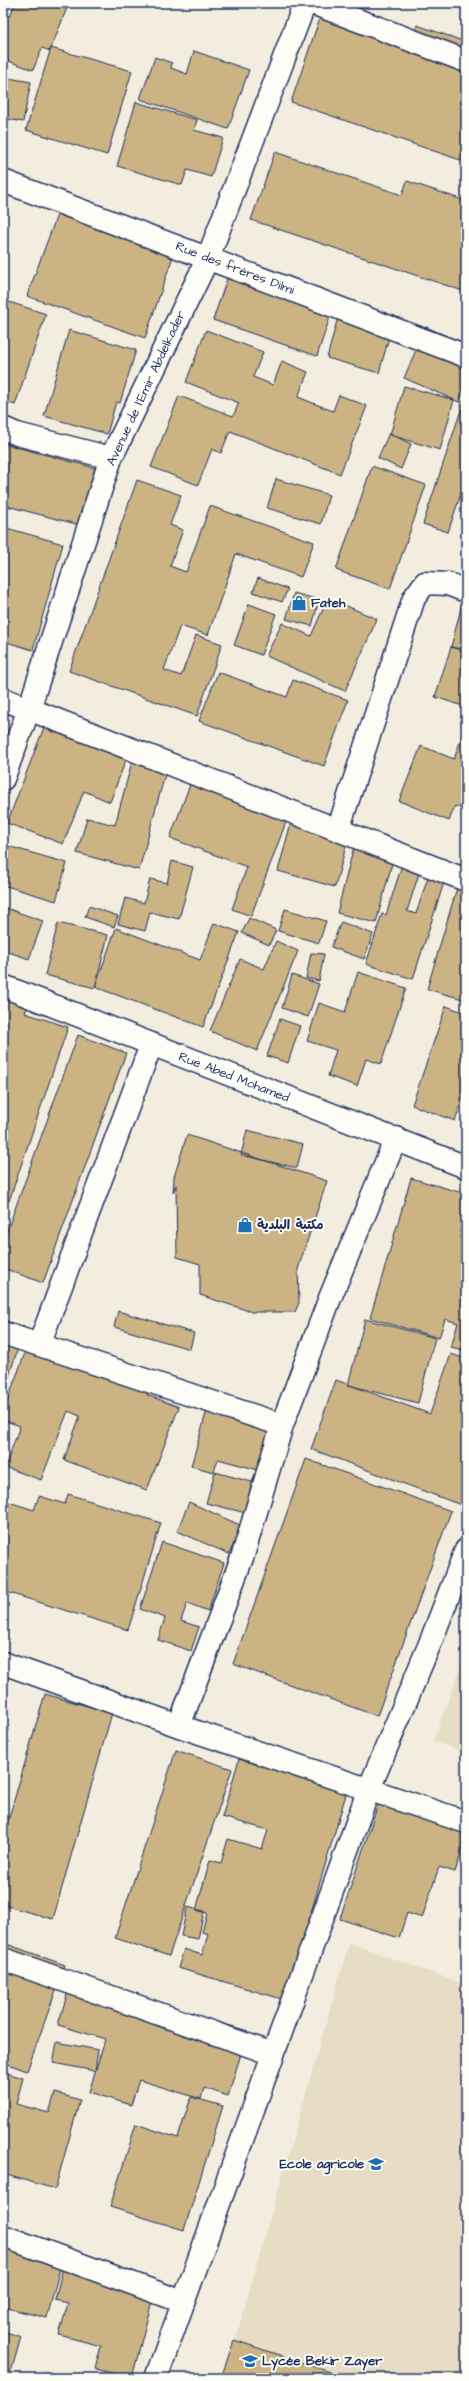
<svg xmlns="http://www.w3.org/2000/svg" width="469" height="2381" font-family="'Architects Daughter','Playpen Sans Arabic',sans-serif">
<rect width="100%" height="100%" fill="#f3ede0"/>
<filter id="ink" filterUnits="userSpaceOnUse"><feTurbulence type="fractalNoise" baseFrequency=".025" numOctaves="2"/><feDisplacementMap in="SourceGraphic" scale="8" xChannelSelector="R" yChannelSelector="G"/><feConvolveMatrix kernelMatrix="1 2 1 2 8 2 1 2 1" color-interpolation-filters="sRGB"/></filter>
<g filter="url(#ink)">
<path fill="#e7dcc4" d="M466 1653V1753L433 1741Z
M349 1943 466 1985V2378H221L234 2344Z"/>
<path fill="#cbb383" stroke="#1b2f5e" d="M15 3H69L50 51 42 48 33 70 3 59V13L10 16Z
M325 3 414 34 417 25 466 42V162L291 102Z
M51 48 132 71 107 155 26 130Z
M194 51 249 70 228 129 140 99 155 57 172 63 171 68 187 74Z
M3 77 31 82 23 122 3 118Z
M136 102 197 120 194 130 223 138 211 177 187 170 182 185 117 166Z
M275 152 402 195 407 181 466 201V292L251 220Z
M64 196 180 236 145 338 27 296Z
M232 264 336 299 317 356 213 320Z
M3 300 46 314 15 405 3 401Z
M342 302 395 316 379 373 327 358Z
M426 327 466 344V384L459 402 404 378Z
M69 330 136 350 120 403 116 402 107 434 44 416Z
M206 330 263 352 253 377 273 385 282 361 308 372 298 397 333 411 339 395 367 406 340 474 230 431 221 453 212 449 198 485 151 467 179 396 233 416 239 403 186 382Z
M404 386 454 400 440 450 390 435Z
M466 395V479L448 532 423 524Z
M389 433 411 444 401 469 378 458Z
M5 444 95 468 80 525 3 505Z
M372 466 426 485 390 589 336 570Z
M276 479 329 495 321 524 267 508Z
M137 480 181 495 170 525 183 530 170 566 186 572 210 506 314 542 301 577 236 554 208 635 180 626 164 670 181 676 196 635 222 644 197 716 69 671Z
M3 527 63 544 33 650 3 641Z
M258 578 288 589 282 602 253 592Z
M465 592H466V650L451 647Z
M294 593 319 600 312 626 286 619Z
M328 598 377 619 345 691 266 656 282 623 311 636Z
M249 604 276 614 261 655 234 645Z
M451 647 466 652V707L435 697Z
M218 672 287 697 293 680 348 700 324 766 199 721Z
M51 709 133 741 110 802 84 791 63 844 7 823Z
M462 736 466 738V810L455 806 449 821 399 801 421 746 454 759Z
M133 758 167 767 139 870 77 853 87 818 115 825Z
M192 779 289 814 251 916 232 909 247 867 170 838Z
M292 819 349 835 335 887 278 871Z
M355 842 395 852 376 923 337 913Z
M4 845 67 863 56 901 3 885Z
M404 859 422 864 407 911 416 914 431 868 447 873 413 979 366 964 382 914 386 915Z
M172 861 193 867 179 919 150 912 145 931 118 924 125 898 144 903 150 879 167 883Z
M461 874 466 875V1000L427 989Z
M89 906 118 916 114 927 85 917Z
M3 907 43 921 29 959 3 950Z
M285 909 326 921 319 943 278 931Z
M249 918 276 930 269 945 242 933Z
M341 922 373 934 364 959 331 947Z
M58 923 108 935 95 988 45 975Z
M214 923 239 932 203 1027 95 987 116 928 200 960Z
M276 941 298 951 257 1051 210 1031 240 959 264 969Z
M311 953 324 954 319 981 306 978Z
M358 972 406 988 381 1064 366 1059 357 1086 328 1076 336 1050 307 1041 319 1003 345 1012Z
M292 975 319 984 308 1017 282 1008Z
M3 997 28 1006 25 1013 68 1027 9 1201 3 1199Z
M446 1006 466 1013V1089L455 1121 412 1105Z
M280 1019 300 1026 288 1063 267 1056Z
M78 1035 126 1053 43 1283 3 1268V1242Z
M247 1130 303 1144 297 1168 241 1155Z
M187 1135 327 1181 298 1269 299 1303 295 1312H252L200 1295V1264L177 1257 176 1185 173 1193 174 1177Z
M411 1178 466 1194V1351L451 1347 458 1323 445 1319 439 1338 370 1318Z
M118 1311 194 1333 190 1349 114 1327Z
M365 1319 435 1338 418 1403 348 1385Z
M3 1320 25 1327 3 1394Z
M31 1337 152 1383 147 1395 179 1407 147 1490 64 1460 80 1416 68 1411 41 1480 5 1467 20 1426 3 1420V1412Z
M451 1354 466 1359V1491L461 1505 311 1449 336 1380 430 1414Z
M209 1403 276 1421 262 1471 218 1459 214 1472 191 1466Z
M306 1459 451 1511 377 1716 233 1664Z
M215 1472 259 1484 250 1514 206 1503Z
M68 1494 161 1523 128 1630 3 1591V1520L9 1502 34 1510 39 1496 65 1504Z
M189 1502 242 1526 229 1554 177 1531Z
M162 1542 224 1563 208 1611 187 1603 181 1621 199 1627 191 1651 158 1640 165 1618 140 1609Z
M45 1694 112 1713 53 1919 3 1905V1838Z
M176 1750 232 1769 169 1956 115 1938Z
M239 1759 347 1791 285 2000 178 1968 184 1949 202 1955 208 1934 202 1932 207 1913 196 1910 210 1860 221 1863 228 1839 262 1849 268 1830 222 1817Z
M381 1795 466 1823V1839L455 1872 439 1867 422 1918 407 1913 399 1938 340 1919Z
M187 1907 204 1911 198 1939 181 1936Z
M4 1943 65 1965 27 2071 3 2062Z
M72 1978 248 2031 228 2096 204 2088 201 2099 139 2080 131 2105 89 2092 105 2039 58 2025Z
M57 2042 98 2050 95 2071 53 2063Z
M3 2072 23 2078 16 2104 49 2113 55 2093 80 2100 55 2189 3 2174Z
M191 2097 223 2106 184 2230 110 2207 136 2124 178 2138Z
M3 2229 63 2257 47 2318 3 2307Z
M66 2255 132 2271 130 2279 156 2285 132 2378 95 2369 101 2346 59 2335 68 2303 55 2300Z
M3 2331 21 2337 11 2372 3 2369Z
M234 2340 330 2372 328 2378H221Z
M46 2373 65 2378H45Z"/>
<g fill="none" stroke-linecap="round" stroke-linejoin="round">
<defs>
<path id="minor" d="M312 3 466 61
M3 181 466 356
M3 428 17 434 111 458
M3 699 466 880
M3 779 29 709 111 458 208 258 305 3
M338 830 414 598 425 583 448 584 466 591
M3 986 466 1167
M3 1333 282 1425
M39 1345 151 1045
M3 1663 179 1726 466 1822
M179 1726 243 1555 282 1425 330 1298 396 1138
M3 1959 273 2054
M3 2236 183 2302
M156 2378 369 1789 431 1641 466 1550"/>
</defs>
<use href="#minor" stroke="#1b2f5e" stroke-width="25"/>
<use href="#minor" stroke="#fdfcf7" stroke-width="22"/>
</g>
</g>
<defs>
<symbol id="shop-bare" viewBox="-9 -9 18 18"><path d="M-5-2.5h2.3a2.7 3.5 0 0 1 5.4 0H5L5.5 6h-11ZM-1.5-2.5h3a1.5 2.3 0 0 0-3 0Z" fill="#1f6fb2" stroke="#fdfcf7" stroke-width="2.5" paint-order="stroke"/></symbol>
<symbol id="university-bare" viewBox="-9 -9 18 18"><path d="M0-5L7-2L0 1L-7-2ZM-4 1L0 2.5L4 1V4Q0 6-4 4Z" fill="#1f6fb2" stroke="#fdfcf7" stroke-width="2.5" paint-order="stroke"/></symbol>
<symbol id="school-bare" viewBox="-9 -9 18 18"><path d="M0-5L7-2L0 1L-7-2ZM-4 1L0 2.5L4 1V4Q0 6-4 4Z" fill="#1f6fb2" stroke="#fdfcf7" stroke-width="2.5" paint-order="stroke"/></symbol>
</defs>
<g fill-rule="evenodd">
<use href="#shop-bare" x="288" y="592" width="22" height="22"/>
<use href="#shop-bare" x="234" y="1214" width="22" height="22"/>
<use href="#university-bare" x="365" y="2153" width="22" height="22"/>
<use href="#school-bare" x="239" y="2350" width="22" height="22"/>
</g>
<g text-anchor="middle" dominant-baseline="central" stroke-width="4" stroke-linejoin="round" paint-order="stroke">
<g font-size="13" fill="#1b2f5e" stroke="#fdfcf7">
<text transform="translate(235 268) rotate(21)">Rue des frères Dilmi</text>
<text transform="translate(146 388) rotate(-65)">Avenue de l'Emir Abdelkader</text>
<text transform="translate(234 1077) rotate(21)">Rue Abed Mohamed</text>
</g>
<g font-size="13" font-weight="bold" fill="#1b2f5e" stroke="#fdfcf7" text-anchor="start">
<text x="311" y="603">Fateh</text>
<text x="257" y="1225">مكتبة البلدية</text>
<text x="364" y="2164" text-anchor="end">Ecole agricole</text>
<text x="262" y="2361">Lycée Bekir Zayer</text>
</g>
</g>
<rect width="469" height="2381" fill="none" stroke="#fdfcf7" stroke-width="16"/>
<rect x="8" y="8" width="453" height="2365" fill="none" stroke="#1b2f5e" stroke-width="1.5" filter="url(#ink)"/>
</svg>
